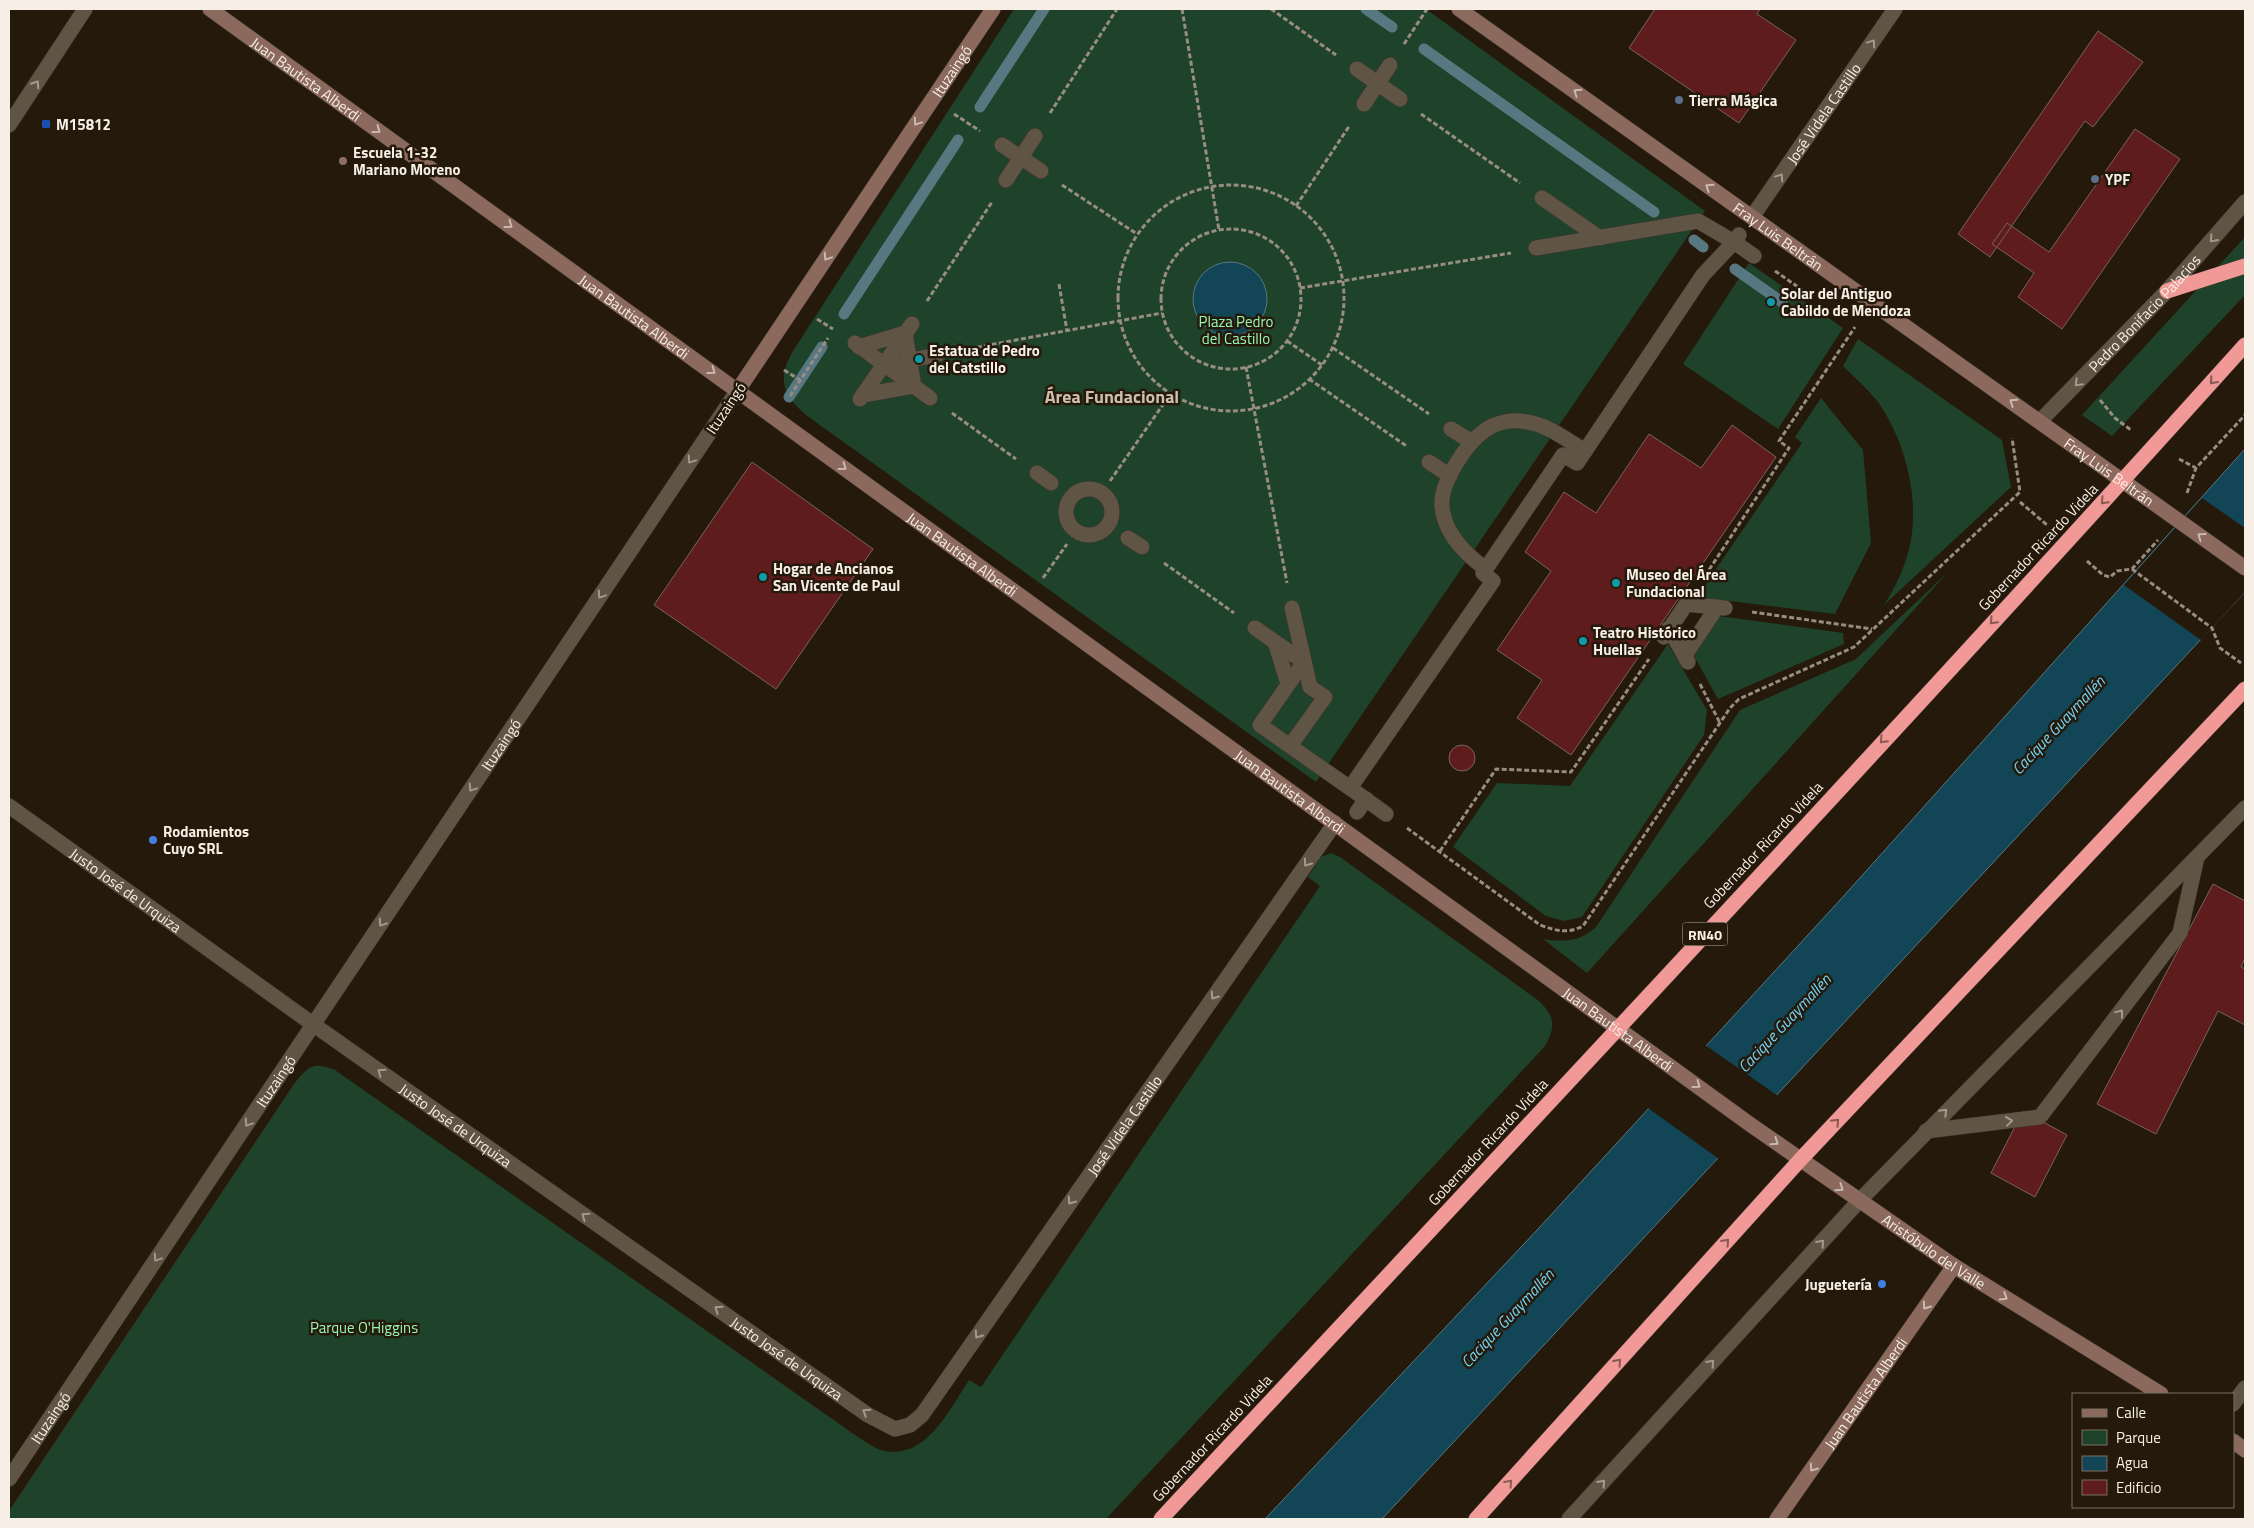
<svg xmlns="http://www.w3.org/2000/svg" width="2254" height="1528" font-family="'Titillium Web',sans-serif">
<rect width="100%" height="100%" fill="#24190b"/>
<path fill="#1f432a" d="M1014 9H1426L1705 211 1316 782 806 415C782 394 777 379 793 351Z
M2245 237V295L2112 436 2082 415Z
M1749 263 1843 328 1778 429 1683 364Z
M1858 339 2002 440 2011 487 1884 605C1895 588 1906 565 1910 545 1920 497 1905 441 1878 402 1868 389 1854 377 1843 366Z
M1821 398 1863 450 1871 543 1835 614 1697 597 1802 443 1795 437Z
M1948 572 1587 973 1543 939C1564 942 1580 942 1596 927L1740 710 1856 659Z
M1719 616 1843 633 1844 644 1718 699 1694 656Z
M1668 644 1707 710 1704 735 1582 917 1564 921 1546 916 1453 847 1497 783 1570 786Z
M1331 853 1340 857 1539 1001C1555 1017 1556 1026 1545 1046L1106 1519H9V1511L294 1084C308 1066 313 1061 335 1070L858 1437C865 1441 871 1446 878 1449 924 1465 949 1410 969 1380L981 1387 1320 886 1308 877 1321 857Z"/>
<path fill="#124556" stroke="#577881" d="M1193 299a37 37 0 1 1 74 0a37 37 0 1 1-74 0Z
M2245 449V592L1382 1519H1265L1538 1229 1841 899Z"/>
<path fill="#24190b" d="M2202 498 2245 528V592L2201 640 2124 585Z
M1705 1045 1778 1096 1719 1159 1648 1108Z"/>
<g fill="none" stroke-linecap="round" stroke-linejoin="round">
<path stroke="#577881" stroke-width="11" d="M1366 9 1392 27
M1424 49 1654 212
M980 107 1044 9
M1694 240 1703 247
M1735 269 1782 302
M844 314 958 140
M789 397 822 347"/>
</g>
<path fill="#5f1c1c" stroke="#7a6361" d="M1655 9H1760L1757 14 1796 40 1739 123 1629 48Z
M2098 31 2143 62 2093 127 2085 121 1990 257 1958 234Z
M2135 129 2180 159 2062 329 2018 297 2034 273 1992 244 2007 223 2049 252Z
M1732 425 1776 457 1571 755 1517 718 1542 680 1497 650 1551 571 1525 552 1564 492 1596 513 1649 434 1701 468Z
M752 462 873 549 776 689 654 605Z
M1449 758a13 13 0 1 1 26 0a13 13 0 1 1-26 0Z
M2213 884 2245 901V958L2241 967 2245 969V1025L2218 1011 2156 1134 2097 1104Z
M2023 1111 2067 1135 2035 1197 1991 1173Z"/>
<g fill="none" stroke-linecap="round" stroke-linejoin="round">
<defs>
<path id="lane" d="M1926 1131 2040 1117 2180 933 2197 857"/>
<g id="street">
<path d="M1357 69 1400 99"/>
<path d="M1364 104 1390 65"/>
<path d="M9 125 85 9"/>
<path d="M1002 145 1041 171"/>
<path d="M1006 180 1035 136"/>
<path d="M1542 198 1600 238"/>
<path id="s1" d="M1752 217 1895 9"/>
<path d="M1536 248 1698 221 1734 242 1739 235"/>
<path d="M855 343 930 398"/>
<path d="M859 347 905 333 914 386 863 395"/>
<path d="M884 365 937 355"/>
<path d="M860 399 912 324"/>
<path id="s2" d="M2040 421 2167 291 2245 202"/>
<path d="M1451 429 1472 442"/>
<path d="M1429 462 1450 476"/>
<path d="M1037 473 1051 483"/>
<circle cx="1089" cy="512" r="23"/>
<path d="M1128 538 1142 547"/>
<path d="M1486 569C1465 554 1444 534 1442 506 1440 483 1466 444 1484 431 1496 422 1512 419 1527 422 1548 425 1567 440 1585 451"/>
<path d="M1686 604 1725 608"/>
<path d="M1255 628 1304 662"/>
<path d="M1669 628 1688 662"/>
<path d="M1664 637 1691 597"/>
<path d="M1275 642 1288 684"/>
<path d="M1685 655 1717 607"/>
<path d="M1304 662 1260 725 1350 788"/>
<path d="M1290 746 1325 697 1310 687 1292 608"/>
<path id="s3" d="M9 806 314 1025 868 1415 895 1429 910 1425 922 1415 1335 823"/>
<path d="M1357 812 1366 799"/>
<path d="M1386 814 1350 788 1493 581 1483 573 1563 455 1577 463 1703 275 1734 242 1754 256"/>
<path d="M2233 1404 2245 1388"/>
<path id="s4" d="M9 1479 738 390"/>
<path d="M1569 1519 1859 1201 2245 808"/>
</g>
<g id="secondary">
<path id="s5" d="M210 9 1751 1125 1954 1266 2161 1394"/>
<path id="s6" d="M1459 9 2245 568"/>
<path id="s7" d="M738 390 993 9"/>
<path d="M2233 1441 2245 1450"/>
<path id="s8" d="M1777 1519 1954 1266"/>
</g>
<path id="highway" d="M2167 291 2245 266
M1161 1519C1524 1129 1889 741 2245 345
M1476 1519 1800 1160 2245 689"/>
</defs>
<use href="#lane" stroke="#3c342e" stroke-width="16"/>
<use href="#street" stroke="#3c342e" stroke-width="16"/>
<use href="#secondary" stroke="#3c342e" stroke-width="16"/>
<use href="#highway" stroke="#3c342e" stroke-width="16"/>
<path stroke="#978d82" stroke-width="3" stroke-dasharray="5 2.5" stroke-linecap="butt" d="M1182 9 1219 230
M1271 9 1336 55
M1404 44 1427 9
M1050 113 1117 9
M954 114 980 131
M1421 114 1520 183
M1062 185 1137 234
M1118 298a113 113 0 1 1 226 0a113 113 0 1 1-226 0Z
M1296 206 1350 125
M1161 299a70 70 0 1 1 140 0a70 70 0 1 1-140 0Z
M1775 271 1811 296
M1059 284 1067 331
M1300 288 1511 253
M927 301 992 202
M817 319 833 329
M1287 341 1322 365
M1333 348 1429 414
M962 350 1162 313
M1246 367 1287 583
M784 370 800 380
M1309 379 1408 447
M790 396 828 338
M2100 400 2115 418 2131 430
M952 413 1016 459
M2179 459 2196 468
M1110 481 1171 393
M2187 493 2196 468 2245 415
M2020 502 2047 525
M2087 561 2103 575 2110 577 2117 571 2132 569 2158 540
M1164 563 1234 613
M2132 569 2212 628 2220 648 2241 663
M1705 576 1789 448 1779 441 1855 327
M1043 578 1067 544
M1752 612 1872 629
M1700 684 1720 723
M1407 828 1540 925C1557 931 1567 934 1583 926L1730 708 1739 699 1854 647 2020 492 2012 438
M1440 851 1496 769 1571 772 1649 659"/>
<use href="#lane" stroke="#605444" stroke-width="15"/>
<use href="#street" stroke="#605444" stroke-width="15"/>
<use href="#secondary" stroke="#8b695d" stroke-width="15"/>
<use href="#highway" stroke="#f09996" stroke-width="15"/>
</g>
<defs><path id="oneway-chevron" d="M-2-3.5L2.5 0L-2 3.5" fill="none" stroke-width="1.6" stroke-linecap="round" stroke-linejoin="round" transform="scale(1.25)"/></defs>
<g stroke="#a49a8d">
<use href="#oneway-chevron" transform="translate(1872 43) rotate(-56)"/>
<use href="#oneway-chevron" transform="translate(36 84) rotate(-57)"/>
<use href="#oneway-chevron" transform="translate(1780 177) rotate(-56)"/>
<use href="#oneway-chevron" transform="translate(2213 239) rotate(131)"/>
<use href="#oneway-chevron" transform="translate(2078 383) rotate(135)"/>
<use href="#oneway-chevron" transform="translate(691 460) rotate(124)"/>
<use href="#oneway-chevron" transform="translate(601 595) rotate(124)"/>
<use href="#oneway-chevron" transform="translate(472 788) rotate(124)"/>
<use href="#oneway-chevron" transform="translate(1307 863) rotate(125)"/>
<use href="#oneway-chevron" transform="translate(382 923) rotate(124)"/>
<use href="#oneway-chevron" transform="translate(1214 996) rotate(125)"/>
<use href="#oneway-chevron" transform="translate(2120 1013) rotate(-53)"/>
<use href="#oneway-chevron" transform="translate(381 1072) rotate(-145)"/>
<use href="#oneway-chevron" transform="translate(1944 1112) rotate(-45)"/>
<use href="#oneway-chevron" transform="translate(2009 1121) rotate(-7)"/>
<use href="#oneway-chevron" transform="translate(248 1123) rotate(124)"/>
<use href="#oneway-chevron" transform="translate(1071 1201) rotate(125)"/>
<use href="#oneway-chevron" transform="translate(585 1216) rotate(-145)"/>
<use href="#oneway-chevron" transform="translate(1821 1243) rotate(-48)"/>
<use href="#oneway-chevron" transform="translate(157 1258) rotate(124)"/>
<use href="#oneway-chevron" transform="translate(718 1309) rotate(-145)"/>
<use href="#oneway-chevron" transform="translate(978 1335) rotate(125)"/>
<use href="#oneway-chevron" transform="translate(1711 1363) rotate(-48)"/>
<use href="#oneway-chevron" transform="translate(866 1412) rotate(-147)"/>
<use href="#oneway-chevron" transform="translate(1602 1483) rotate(-48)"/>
</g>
<g stroke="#ccb9af">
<use href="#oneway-chevron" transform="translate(1577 92) rotate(-145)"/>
<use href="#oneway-chevron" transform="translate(917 122) rotate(124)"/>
<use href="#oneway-chevron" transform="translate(377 130) rotate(36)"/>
<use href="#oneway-chevron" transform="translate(1709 187) rotate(-145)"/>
<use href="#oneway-chevron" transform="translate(509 225) rotate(36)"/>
<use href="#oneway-chevron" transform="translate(827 257) rotate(124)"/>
<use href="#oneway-chevron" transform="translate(712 371) rotate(36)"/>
<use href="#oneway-chevron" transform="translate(2013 402) rotate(-145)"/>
<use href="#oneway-chevron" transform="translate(843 467) rotate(36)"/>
<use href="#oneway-chevron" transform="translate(2201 536) rotate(-144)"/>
<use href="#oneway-chevron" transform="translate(1697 1085) rotate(36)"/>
<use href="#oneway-chevron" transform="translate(1775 1142) rotate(35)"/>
<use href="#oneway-chevron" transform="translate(1840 1188) rotate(35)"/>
<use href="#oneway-chevron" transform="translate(2004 1297) rotate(32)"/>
<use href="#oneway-chevron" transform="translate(1926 1306) rotate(125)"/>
<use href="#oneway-chevron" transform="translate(1813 1468) rotate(125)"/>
</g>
<g stroke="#8a5950">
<use href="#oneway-chevron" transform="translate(2213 381) rotate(132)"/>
<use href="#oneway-chevron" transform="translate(2104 501) rotate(133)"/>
<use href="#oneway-chevron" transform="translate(1993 621) rotate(133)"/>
<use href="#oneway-chevron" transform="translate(1883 740) rotate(133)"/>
<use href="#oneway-chevron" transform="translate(1836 1122) rotate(-47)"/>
<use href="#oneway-chevron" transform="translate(1726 1242) rotate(-48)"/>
<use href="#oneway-chevron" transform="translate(1618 1362) rotate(-48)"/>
<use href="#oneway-chevron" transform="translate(1509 1483) rotate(-48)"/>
</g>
<g fill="#5c6f8a" stroke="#24190b" stroke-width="2">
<circle cx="1679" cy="100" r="5"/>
<circle cx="2095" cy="179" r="5"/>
</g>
<rect fill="#1a4fb4" stroke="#24190b" stroke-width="2" x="41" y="119" width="10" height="10" rx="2.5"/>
<circle fill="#8d6e63" stroke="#24190b" stroke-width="2" cx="343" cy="161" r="5"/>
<g fill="#0f9aa8" stroke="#24190b" stroke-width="2">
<circle cx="1771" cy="302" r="5"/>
<circle cx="919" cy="359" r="5"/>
<circle cx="763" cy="577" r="5"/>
<circle cx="1616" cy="583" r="5"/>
<circle cx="1583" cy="641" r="5"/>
</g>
<g fill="#3f7fe0" stroke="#24190b" stroke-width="2">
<circle cx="153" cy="840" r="5"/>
<circle cx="1882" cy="1284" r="5"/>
</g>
<g text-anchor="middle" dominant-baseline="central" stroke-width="5" stroke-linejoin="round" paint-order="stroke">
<rect fill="#24190b" stroke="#b8afa4" stroke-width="1" x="1682.5" y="922.5" width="45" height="23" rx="4"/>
<g font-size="14" font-weight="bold" fill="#f7efe6">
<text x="1705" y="934">RN40</text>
</g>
<g font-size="15" fill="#f7efe6" stroke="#24190b">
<text stroke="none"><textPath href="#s7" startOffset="384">Ituzaingó</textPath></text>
<text stroke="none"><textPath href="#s5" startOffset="119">Juan Bautista Alberdi</textPath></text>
<text stroke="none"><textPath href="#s1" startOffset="126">José Videla Castillo</textPath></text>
<text stroke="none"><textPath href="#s6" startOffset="392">Fray Luis Beltrán</textPath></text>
<text stroke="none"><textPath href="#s2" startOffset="150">Pedro Bonifacio Palacios</textPath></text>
<text stroke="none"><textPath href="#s5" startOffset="524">Juan Bautista Alberdi</textPath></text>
<text transform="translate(726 408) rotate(-56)">Ituzaingó</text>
<text stroke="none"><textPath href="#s6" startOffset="798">Fray Luis Beltrán</textPath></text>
<text transform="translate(2038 547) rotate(-47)">Gobernador Ricardo Videla</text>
<text stroke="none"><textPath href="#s5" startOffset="929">Juan Bautista Alberdi</textPath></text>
<text stroke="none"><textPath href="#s4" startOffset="884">Ituzaingó</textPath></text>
<text stroke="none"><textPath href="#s5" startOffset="1334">Juan Bautista Alberdi</textPath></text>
<text transform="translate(1763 845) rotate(-47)">Gobernador Ricardo Videla</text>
<text stroke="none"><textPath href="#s3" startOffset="144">Justo José de Urquiza</textPath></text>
<text stroke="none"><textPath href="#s5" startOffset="1739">Juan Bautista Alberdi</textPath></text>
<text stroke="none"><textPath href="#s4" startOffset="479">Ituzaingó</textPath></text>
<text stroke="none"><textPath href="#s3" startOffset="549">Justo José de Urquiza</textPath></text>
<text stroke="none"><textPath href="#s3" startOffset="1468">José Videla Castillo</textPath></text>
<text transform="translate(1488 1142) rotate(-47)">Gobernador Ricardo Videla</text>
<text stroke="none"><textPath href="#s5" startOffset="2125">Aristóbulo del Valle</textPath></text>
<text stroke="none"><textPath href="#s3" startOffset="954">Justo José de Urquiza</textPath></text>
<text stroke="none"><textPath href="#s8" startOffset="154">Juan Bautista Alberdi</textPath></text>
<text stroke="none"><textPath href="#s4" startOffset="74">Ituzaingó</textPath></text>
<text transform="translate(1212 1438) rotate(-47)">Gobernador Ricardo Videla</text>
</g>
<g font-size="15" font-weight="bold" fill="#f7efe6" stroke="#24190b" text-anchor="start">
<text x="1689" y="100">Tierra Mágica</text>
<text x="56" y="124">M15812</text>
<text x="353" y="152">Escuela 1-32<tspan x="353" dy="17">Mariano Moreno</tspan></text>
<text x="2105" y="179">YPF</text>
<text x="1781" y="293">Solar del Antiguo<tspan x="1781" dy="17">Cabildo de Mendoza</tspan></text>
<text x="929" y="350">Estatua de Pedro<tspan x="929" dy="17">del Catstillo</tspan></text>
<text x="773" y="568">Hogar de Ancianos<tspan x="773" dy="17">San Vicente de Paul</tspan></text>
<text x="1626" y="574">Museo del Área<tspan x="1626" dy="17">Fundacional</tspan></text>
<text x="1593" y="632">Teatro Histórico<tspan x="1593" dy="17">Huellas</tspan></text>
<text x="163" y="831">Rodamientos<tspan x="163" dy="17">Cuyo SRL</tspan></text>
<text x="1872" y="1284" text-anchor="end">Juguetería</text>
</g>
<g font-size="15" fill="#98f6b3" stroke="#24190b">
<text x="1236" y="321">Plaza Pedro<tspan x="1236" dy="17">del Castillo</tspan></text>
<text x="364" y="1327">Parque O'Higgins</text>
</g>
<g font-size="16" font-style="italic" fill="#73d4f6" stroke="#24190b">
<text transform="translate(2058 725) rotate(-47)">Cacique Guaymallén</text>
<text transform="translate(1784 1023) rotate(-47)">Cacique Guaymallén</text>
<text transform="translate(1507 1318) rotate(-47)">Cacique Guaymallén</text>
</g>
<g font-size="18" font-weight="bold" fill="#cdbfac" stroke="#24190b">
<text x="1112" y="396">Área Fundacional</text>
</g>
</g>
<rect width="2254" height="1528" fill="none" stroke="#f7efe6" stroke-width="20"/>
<rect x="2072" y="1393" width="162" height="115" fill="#24190b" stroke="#786f63"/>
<rect x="2082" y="1409" width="25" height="8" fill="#8b695d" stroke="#786f63"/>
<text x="2116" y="1418" font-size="15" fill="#f7efe6">Calle</text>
<rect x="2082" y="1430" width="25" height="15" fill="#1f432a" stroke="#786f63"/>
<text x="2116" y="1443" font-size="15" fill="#f7efe6">Parque</text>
<rect x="2082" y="1456" width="25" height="15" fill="#124556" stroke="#786f63"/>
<text x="2116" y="1468" font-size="15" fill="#f7efe6">Agua</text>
<rect x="2082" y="1480" width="25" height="15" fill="#5f1c1c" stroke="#786f63"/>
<text x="2116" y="1493" font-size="15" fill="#f7efe6">Edificio</text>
</svg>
